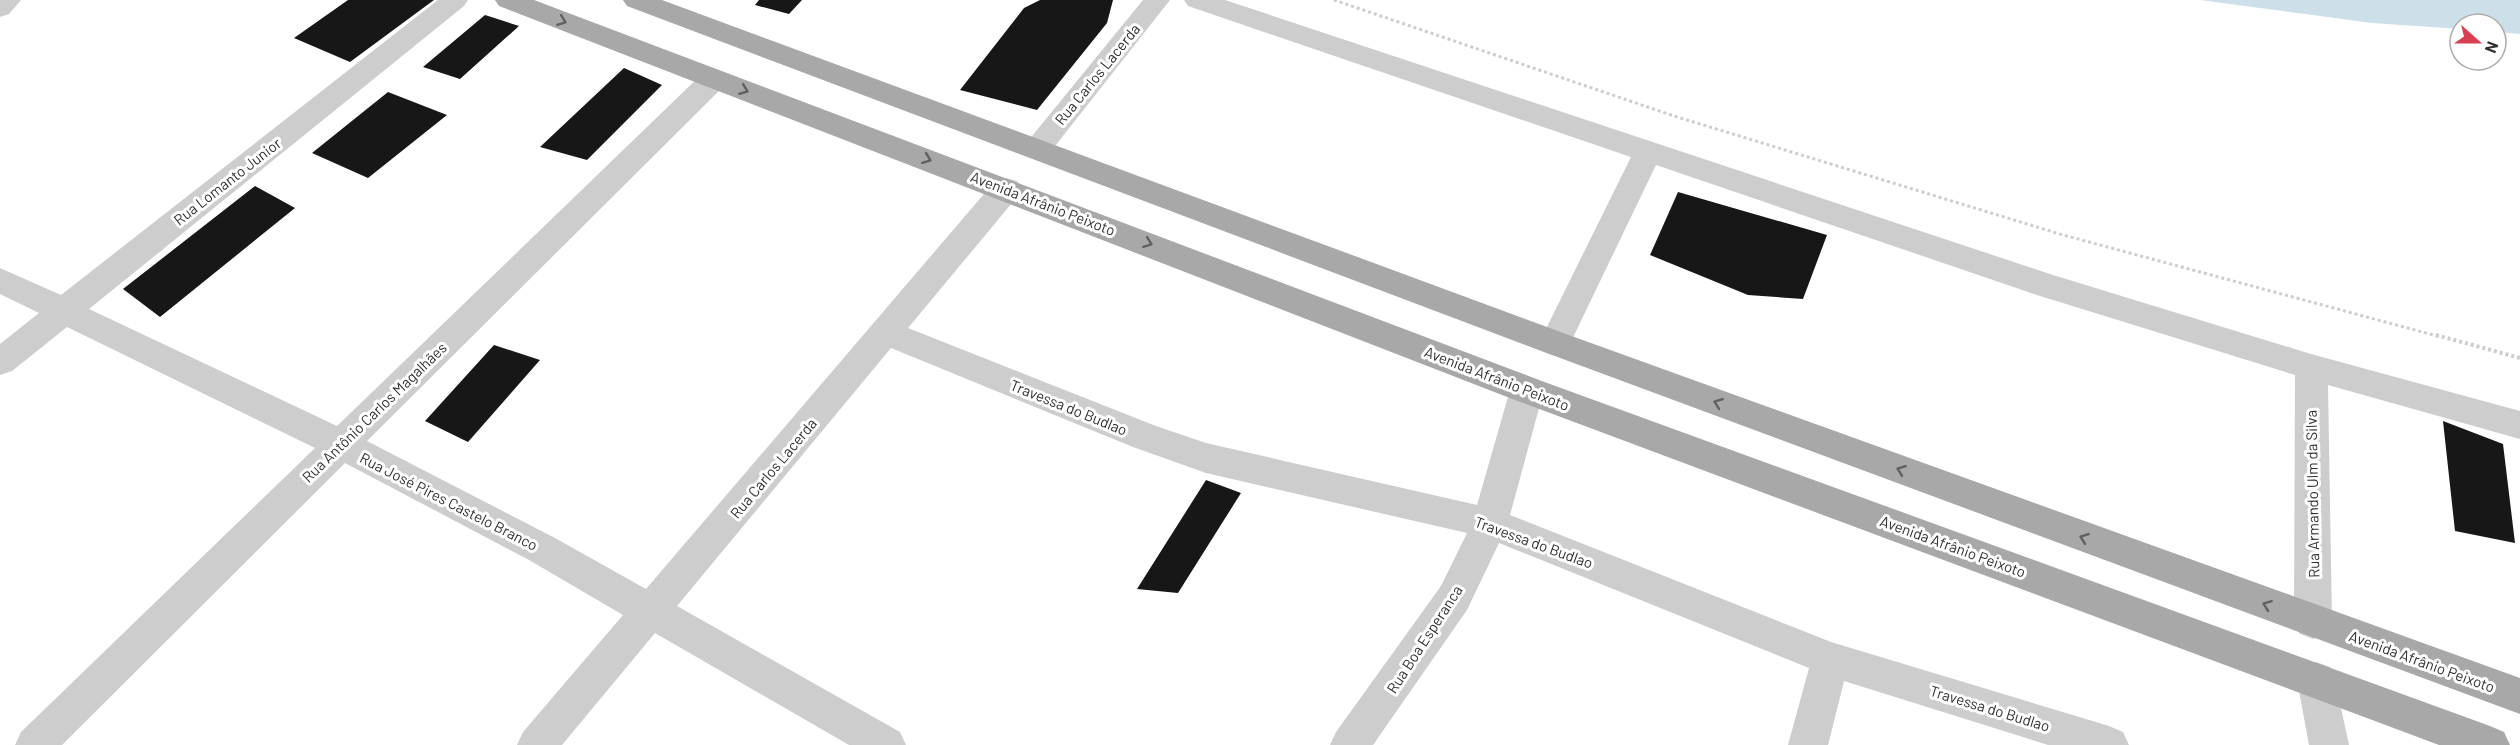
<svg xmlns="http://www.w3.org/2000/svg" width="2520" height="745" font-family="Barlow,sans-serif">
<rect width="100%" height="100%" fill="#fff"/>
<path fill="#cde0ea" d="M2200 0H2520V34L2496 32V24H2460V29L2372 23Z"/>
<path fill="#171717" d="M348 0H434L350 62 294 38Z
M759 0H802L789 14 755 5Z
M1040 0H1113L1107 23 1037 110 960 90 1024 8Z
M485 15 519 26 460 79 423 67Z
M624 68 662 85 587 160 540 147Z
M388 92 447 115 368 178 312 153Z
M255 186 295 208 160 317 123 289Z
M1678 192 1827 235 1803 299 1748 295 1650 255Z
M494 345 540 360 468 442 425 421Z
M2443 421 2503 444 2515 543 2455 531Z
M1206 480 1241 493 1178 593 1137 589Z"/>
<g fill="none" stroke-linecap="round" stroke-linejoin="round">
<path stroke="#cdcdcd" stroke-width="3" stroke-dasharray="3 3" stroke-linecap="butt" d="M1334 0 1674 116 2063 235 2441 337"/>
<path stroke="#cdcdcd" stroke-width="4" stroke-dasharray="3 3" stroke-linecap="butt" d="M2436 335 2520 358"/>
<path fill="#cdcdcd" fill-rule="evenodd" d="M0 0H21L9 14 0 17Z
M438 0H468L464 6 89 309 337 426 704 72 714 69 724 72 728 79 724 86 367 441 555 538 646 589 995 181 1006 178 1017 181 1021 189 1017 197 908 328 1156 426 1206 443 1477 505 1510 390 1515 380 1527 376 1539 380 1544 390 1510 515 1831 642 2109 726 2123 732 2129 745H2048L1844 681 1828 745H1788L1809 668 1499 543 1467 610 1373 745H1330L1336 732 1441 586 1467 533 1206 473 1133 447 891 348 677 606 900 732 906 745H849L655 633 562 745H517L523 732 623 615 529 560 345 463 62 745H15L21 732 315 448 67 327 12 371 0 375V344L39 313 0 294V268L61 295Z
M1143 0H1170L1048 155 1038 158 1028 155 1023 148 1028 141Z
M1184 0H1225L2053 275 2311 354 2520 411V439L2328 385 2332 622 2326 634 2313 639 2300 634 2294 622 2295 375 2037 295 1656 165 1566 352 1555 356 1544 352 1539 343 1631 157 1188 6Z
M2316 662 2330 667 2335 680 2349 745H2309L2297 680 2302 667Z"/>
<path fill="#a8a8a8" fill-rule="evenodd" d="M495 0H534L1539 380 2490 726 2504 732 2510 745H2439L1515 400 499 6Z
M623 0H662L1566 334 2520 678V714L1544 352 627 6Z"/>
</g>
<defs><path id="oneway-chevron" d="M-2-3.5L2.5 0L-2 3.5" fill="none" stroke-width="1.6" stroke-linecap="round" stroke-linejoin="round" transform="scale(1.5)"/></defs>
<g stroke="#606060">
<use href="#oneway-chevron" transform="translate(562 21) rotate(21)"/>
<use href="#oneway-chevron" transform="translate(744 90) rotate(21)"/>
<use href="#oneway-chevron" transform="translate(927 159) rotate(21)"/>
<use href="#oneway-chevron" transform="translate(1148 243) rotate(21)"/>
<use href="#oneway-chevron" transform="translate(1718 403) rotate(-160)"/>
<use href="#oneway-chevron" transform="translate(1901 470) rotate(-160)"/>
<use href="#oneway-chevron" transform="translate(2084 538) rotate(-160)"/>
<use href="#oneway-chevron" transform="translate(2267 605) rotate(-160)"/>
</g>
<g text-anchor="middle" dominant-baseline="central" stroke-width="6" stroke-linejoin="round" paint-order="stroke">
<g font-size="15" fill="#303030" stroke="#fff">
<text transform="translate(1097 74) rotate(-51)">Rua Carlos Lacerda</text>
<text transform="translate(227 181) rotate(-38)">Rua Lomanto Junior</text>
<text transform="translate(1043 203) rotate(21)">Avenida Afrânio Peixoto</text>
<text transform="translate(1497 378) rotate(21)">Avenida Afrânio Peixoto</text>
<text transform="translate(1069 407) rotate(22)">Travessa do Budlao</text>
<text transform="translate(374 412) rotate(-44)">Rua Antônio Carlos Magalhães</text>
<text transform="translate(773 468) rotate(-50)">Rua Carlos Lacerda</text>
<text transform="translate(2312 494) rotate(-91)">Rua Armando Ulm da Silva</text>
<text transform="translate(449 501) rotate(27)">Rua José Pires Castelo Branco</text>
<text transform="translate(1534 542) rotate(20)">Travessa do Budlao</text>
<text transform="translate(1953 546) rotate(20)">Avenida Afrânio Peixoto</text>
<text transform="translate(1424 639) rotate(-57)">Rua Boa Esperanca</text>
<text transform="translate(2422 661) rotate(20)">Avenida Afrânio Peixoto</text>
<text transform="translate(1990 708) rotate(17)">Travessa do Budlao</text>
</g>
</g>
<g transform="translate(2478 42) rotate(111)"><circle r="28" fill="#ffffff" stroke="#acacac" stroke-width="1.5"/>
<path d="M0-4.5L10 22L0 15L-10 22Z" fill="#d84052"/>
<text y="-9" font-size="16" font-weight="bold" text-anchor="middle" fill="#303030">N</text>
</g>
</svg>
